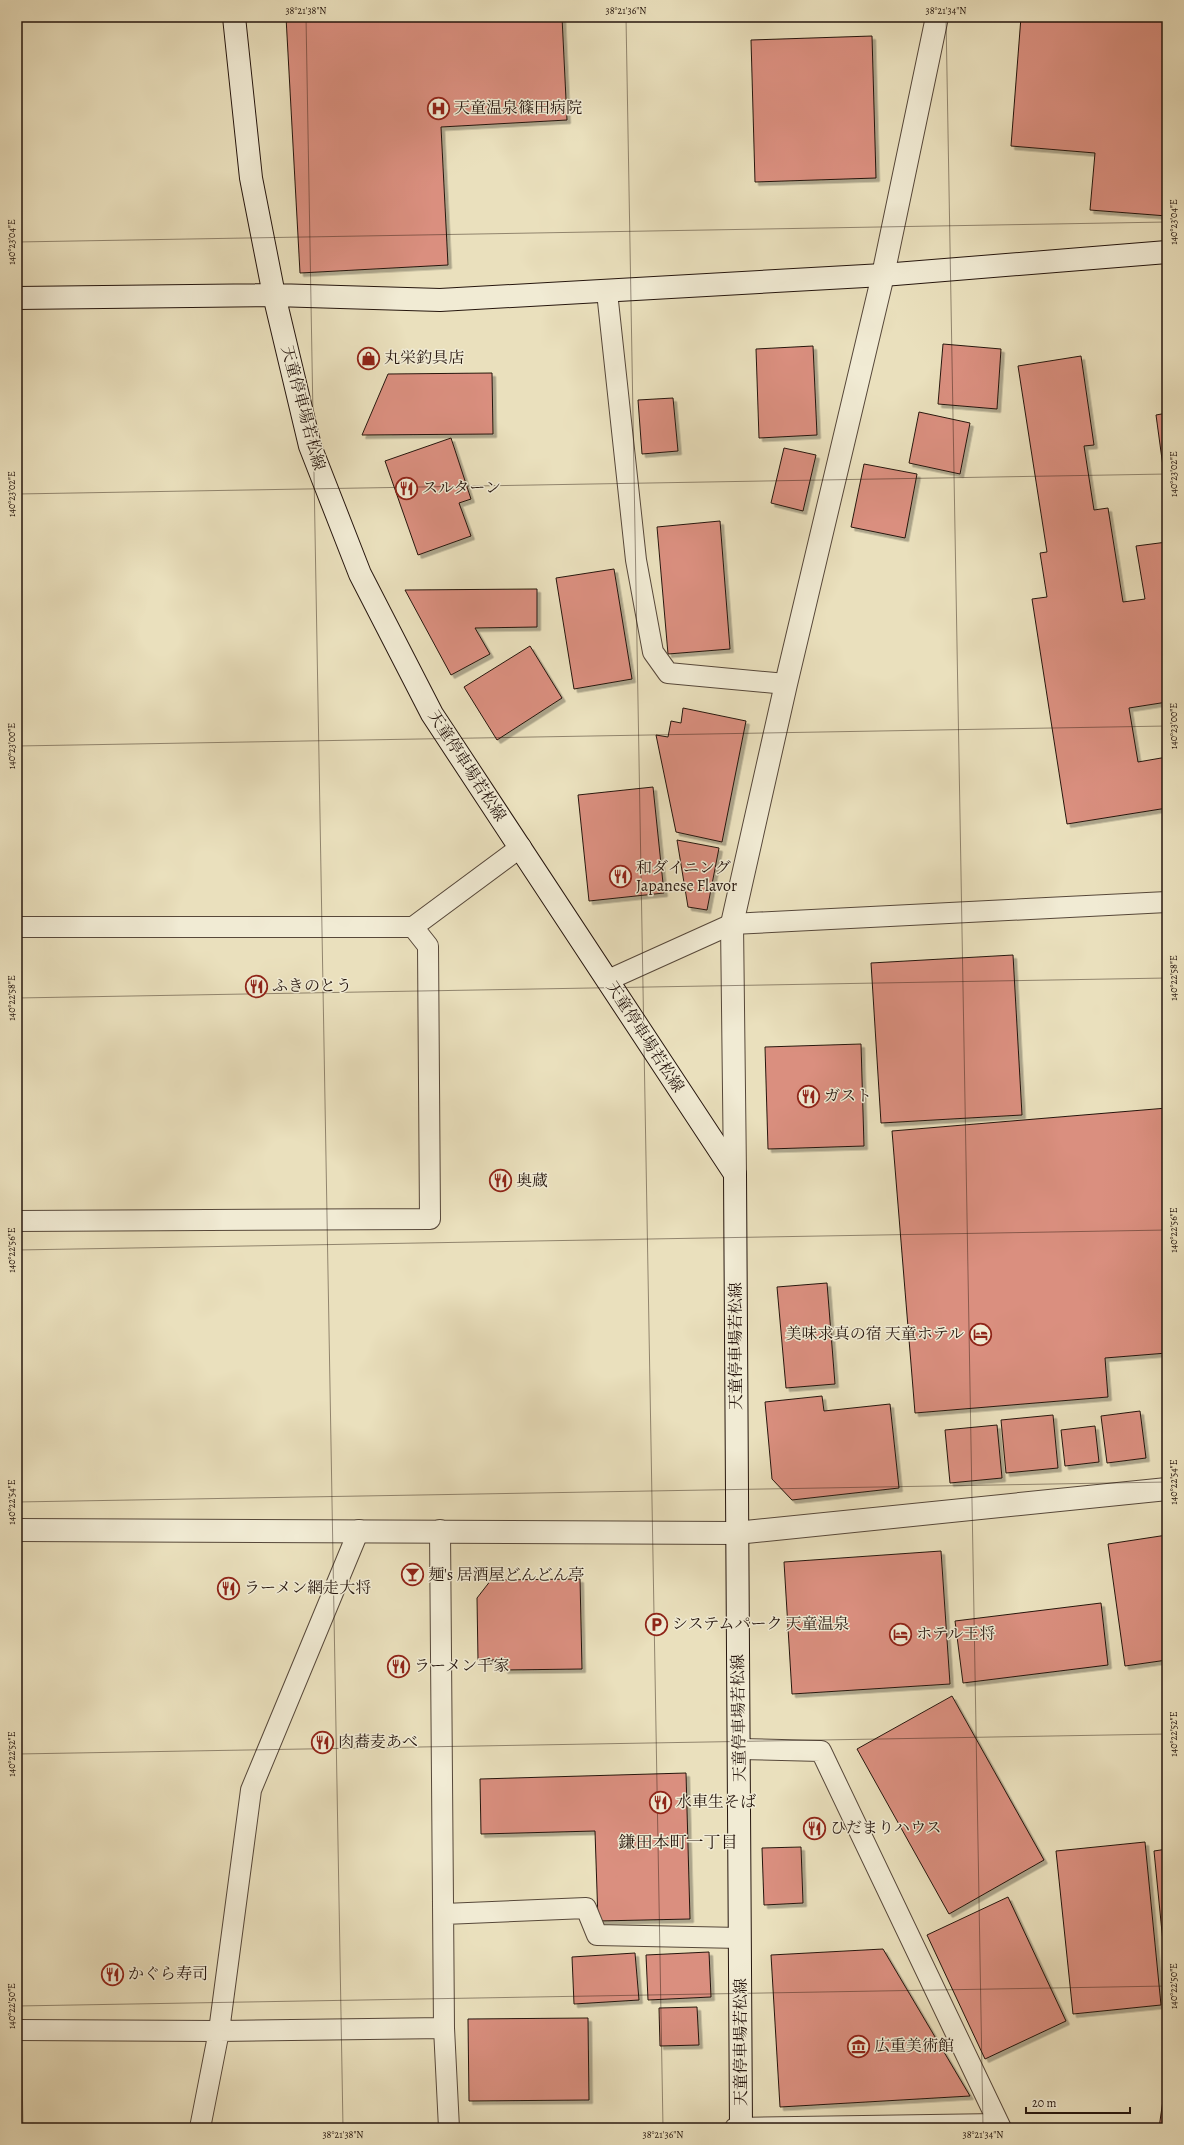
<svg xmlns="http://www.w3.org/2000/svg" width="1184" height="2145" font-family="Alegreya,'Noto Serif JP',serif">
<defs>
<filter id="shadow"><feDropShadow dx="3.5" dy="3.5" stdDeviation="0" flood-color="#0004"/></filter>
</defs>
<rect width="100%" height="100%" fill="#eae0bd"/>
<filter id="stains"><feTurbulence type="fractalNoise" baseFrequency=".005" numOctaves="4"/><feColorMatrix values="0 0 0 0 .2 0 0 0 0 .09 0 0 0 0 .02 0 0 0 .5 -.17"/></filter>
<radialGradient id="worn" r=".72"><stop offset=".6" stop-color="#630" stop-opacity="0"/><stop offset="1" stop-color="#630" stop-opacity=".3"/></radialGradient>
<path fill="#da8f7f" stroke="#26160e" filter="url(#shadow)" d="M286 17H562L567 120 441 127 448 265 300 273Z
M1021 17H1167V216L1090 210 1095 153 1011 146Z
M872 36 876 178 755 182 751 40Z
M943 344 1001 349 997 409 938 404Z
M813 346 817 435 759 438 756 349Z
M1081 356 1094 445 1084 446 1094 510 1108 508 1123 602 1145 599 1136 546 1167 542V702L1129 708 1138 762 1167 757V808L1067 824 1032 599 1047 597 1040 553 1047 552 1018 366Z
M492 373 493 434 362 435 388 374Z
M673 398 678 451 642 454 638 400Z
M919 412 970 423 960 474 909 463Z
M1167 413V473L1164 474 1156 415Z
M451 438 471 499 459 503 471 536 418 555 385 461Z
M784 448 816 455 803 511 771 503Z
M864 464 917 474 905 538 851 527Z
M720 521 730 649 668 654 657 527Z
M614 569 632 679 574 689 556 578Z
M537 589V627L475 628 490 654 451 675 405 590Z
M530 646 562 698 497 740 464 687Z
M683 708 746 721 722 842 676 832 656 735 668 737 671 721 681 723Z
M653 787 664 893 589 901 578 795Z
M677 840 719 848 707 910 688 907Z
M1013 955 1022 1115 881 1123 871 963Z
M861 1044 864 1146 768 1149 765 1047Z
M1167 1108V1353L1105 1358 1108 1397 915 1413 892 1131Z
M827 1283 835 1384 786 1388 777 1287Z
M822 1396 824 1411 890 1404 899 1488 792 1500 772 1479 765 1402Z
M1140 1411 1146 1458 1107 1463 1101 1416Z
M1053 1415 1058 1468 1006 1473 1001 1420Z
M997 1425 1002 1478 950 1483 945 1430Z
M1095 1426 1099 1462 1065 1466 1061 1430Z
M1167 1535V1660L1125 1666 1108 1544Z
M941 1551 950 1684 792 1694 784 1562Z
M580 1579 582 1669 504 1670 505 1660H478L477 1598 491 1580Z
M1101 1603 1108 1665 963 1683 955 1621Z
M952 1696 1044 1860 949 1914 857 1749Z
M686 1773 690 1919 598 1921 595 1831 481 1834 480 1779Z
M1145 1842 1161 2005 1073 2014 1056 1851Z
M801 1847 803 1903 764 1905 762 1848Z
M1167 1849V1983L1154 1851Z
M1008 1897 1066 2021 985 2059 927 1935Z
M883 1949 970 2096 780 2107 771 1955Z
M709 1952 711 1997 648 2000 646 1955Z
M635 1953 639 2000 574 2004 572 1957Z
M697 2007 699 2045 660 2046 659 2008Z
M588 2018 589 2100 469 2101 468 2019Z
M1165 2086H1167V2128H1159Z"/>
<g fill="none" stroke-linecap="round" stroke-linejoin="round">
<defs>
<path id="lane" d="M607 292 636 560 653 652 668 673 786 684
M17 927H413L521 847
M608 980 732 924 1167 902
M17 1221 430 1219 428 946 413 927
M440 1530 444 2028 449 2128
M739 1749 821 1751 1001 2128
M444 1914 586 1908 597 1935 740 1938
M17 2030 219 2031 444 2028
M200 2128 219 2031 251 1790 359 1530
M735 2128 998 2124"/>
<path id="street" d="M735 1174 732 924 786 684 883 275 937 17
M17 1530 736 1533 1167 1489"/>
<path id="secondary" d="M234 17 251 178 274 295 310 446 360 574 432 714 735 1174 741 2128
M17 298 274 295 440 300 883 275 1167 252"/>
</defs>
<use href="#lane" stroke="#57483a" stroke-width="22"/>
<use href="#street" stroke="#57483a" stroke-width="24"/>
<use href="#secondary" stroke="#26160e" stroke-width="24"/>
<use href="#lane" stroke="#f1ebd4" stroke-width="20"/>
<use href="#street" stroke="#f1ebd4" stroke-width="22"/>
<use href="#secondary" stroke="#f1ebd4" stroke-width="22"/>
</g>
<path fill="none" stroke="#26160e" stroke-width="1" stroke-opacity="0.45" d="M306 17 343 2128M626 17 663 2128M946 17 983 2128M17 242 1167 222M17 494 1167 474M17 746 1167 726M17 998 1167 978M17 1250 1167 1230M17 1502 1167 1482M17 1754 1167 1734M17 1797 23 2128M17 2006 1167 1986"/>
<defs>
<symbol id="hospital-ring" viewBox="-11 -11 22 22"><circle r="9.5" fill="#f1ebd4" stroke="#8f2418" stroke-width="1.5"/><path d="M-5-5h3v3.5h4V-5h3V5h-3V1.5h-4V5h-3Z" fill="#8f2418"/></symbol>
<symbol id="shop-ring" viewBox="-11 -11 22 22"><circle r="9.5" fill="#f1ebd4" stroke="#8f2418" stroke-width="1.5"/><path d="M-5-2.5h2.3a2.7 3.5 0 0 1 5.4 0H5L5.5 6h-11ZM-1.5-2.5h3a1.5 2.3 0 0 0-3 0Z" fill="#8f2418"/></symbol>
<symbol id="restaurant-ring" viewBox="-11 -11 22 22"><circle r="9.5" fill="#f1ebd4" stroke="#8f2418" stroke-width="1.5"/><path d="M-5-6h1v4h1v-4h1v4h1v-4h1v5L-1.5 .5V6h-2V.5L-5-1ZM5-6V6H3V1.5H1.5Q1.5-4 5-6Z" fill="#8f2418"/></symbol>
<symbol id="hotel-ring" viewBox="-11 -11 22 22"><circle r="9.5" fill="#f1ebd4" stroke="#8f2418" stroke-width="1.5"/><path d="M-6-4.5h1.5V1H6V5H4.5V3h-9V5H-6ZM-4 0a1.8 1.8 0 1 1 3.6 0ZM.5 0V-2.5h3Q6-2.5 6 0Z" fill="#8f2418"/></symbol>
<symbol id="bar-ring" viewBox="-11 -11 22 22"><circle r="9.5" fill="#f1ebd4" stroke="#8f2418" stroke-width="1.5"/><path d="M-6-5H6L.8 .8V4.5H3.5V6h-7V4.5H-.8V.8Z" fill="#8f2418"/></symbol>
<symbol id="parking-ring" viewBox="-11 -11 22 22"><circle r="9.5" fill="#f1ebd4" stroke="#8f2418" stroke-width="1.5"/><path d="M-3.5-5.5H1a3.5 3.5 0 0 1 0 7H-1V5.5H-3.5ZM-1-3.4V-.6H.8a1.4 1.4 0 0 0 0-2.8Z" fill="#8f2418"/></symbol>
<symbol id="museum-ring" viewBox="-11 -11 22 22"><circle r="9.5" fill="#f1ebd4" stroke="#8f2418" stroke-width="1.5"/><path d="M0-6L6-3V-2H-6V-3ZM-5-1h2V3h-2ZM-1-1h2V3h-2ZM3-1h2V3H3ZM-6 4H6V6H-6Z" fill="#8f2418"/></symbol>
</defs>
<g fill-rule="evenodd">
<use href="#hospital-ring" x="426" y="96" width="25" height="25"/>
<use href="#shop-ring" x="356" y="346" width="25" height="25"/>
<use href="#restaurant-ring" x="394" y="476" width="25" height="25"/>
<use href="#restaurant-ring" x="608" y="864" width="25" height="25"/>
<use href="#restaurant-ring" x="244" y="974" width="25" height="25"/>
<use href="#restaurant-ring" x="796" y="1084" width="25" height="25"/>
<use href="#restaurant-ring" x="488" y="1168" width="25" height="25"/>
<use href="#hotel-ring" x="968" y="1322" width="25" height="25"/>
<use href="#bar-ring" x="400" y="1562" width="25" height="25"/>
<use href="#restaurant-ring" x="216" y="1576" width="25" height="25"/>
<use href="#parking-ring" x="644" y="1612" width="25" height="25"/>
<use href="#hotel-ring" x="888" y="1622" width="25" height="25"/>
<use href="#restaurant-ring" x="386" y="1654" width="25" height="25"/>
<use href="#restaurant-ring" x="310" y="1730" width="25" height="25"/>
<use href="#restaurant-ring" x="648" y="1790" width="25" height="25"/>
<use href="#restaurant-ring" x="802" y="1816" width="25" height="25"/>
<use href="#restaurant-ring" x="100" y="1962" width="25" height="25"/>
<use href="#museum-ring" x="846" y="2034" width="25" height="25"/>
</g>
<g text-anchor="middle" dominant-baseline="central" stroke-width="3" stroke-linejoin="round" paint-order="stroke">
<g font-size="16" fill="#26160e" stroke="#f1ebd4" text-anchor="start">
<text x="454" y="108">天童温泉篠田病院</text>
<text x="384" y="358">丸栄釣具店</text>
<text x="422" y="488">スルターン</text>
<text x="636" y="868">和ダイニング<tspan x="636" dy="18">Japanese Flavor</tspan></text>
<text x="272" y="986">ふきのとう</text>
<text x="824" y="1096">ガスト</text>
<text x="516" y="1181">奥蔵</text>
<text x="964" y="1334" text-anchor="end">美味求真の宿 天童ホテル</text>
<text x="428" y="1575">麺's 居酒屋どんどん亭</text>
<text x="244" y="1588">ラーメン網走大将</text>
<text x="672" y="1624">システムパーク 天童温泉</text>
<text x="916" y="1634">ホテル王将</text>
<text x="414" y="1666">ラーメン千家</text>
<text x="338" y="1742">肉蕎麦あべ</text>
<text x="676" y="1802">水車生そば</text>
<text x="830" y="1828">ひだまりハウス</text>
<text x="128" y="1974">かぐら寿司</text>
<text x="874" y="2046">広重美術館</text>
</g>
<g font-size="16" fill="#26160e" stroke="#f1ebd4">
<text transform="translate(303 408) rotate(75)">天童停車場若松線</text>
<text transform="translate(467 766) rotate(57)">天童停車場若松線</text>
<text transform="translate(645 1037) rotate(57)">天童停車場若松線</text>
<text transform="translate(736 1346) rotate(-90)">天童停車場若松線</text>
<text transform="translate(739 1718) rotate(-91)">天童停車場若松線</text>
<text transform="translate(741 2042) rotate(-90)">天童停車場若松線</text>
</g>
<g font-size="17" fill="#26160e" stroke="#f1ebd4">
<text x="678" y="1842">鎌田本町一丁目</text>
</g>
</g>
<rect width="1184" height="2145" fill="none" stroke="#eae0bd" stroke-width="44"/>
<path d="M1026 2107v6h104v-6" fill="none" stroke="#26160e" stroke-width="2"/>
<text x="1032" y="2107" font-size="12" fill="#26160e" stroke="#f1ebd4" stroke-width="3" paint-order="stroke">20 m</text>
<rect x="22" y="22" width="1140" height="2101" fill="none" stroke="#26160e" stroke-width="1.5"/>
<g font-size="10" text-anchor="middle" fill="#26160e">
<text x="306" y="14">38°21'38"N</text>
<text x="626" y="14">38°21'36"N</text>
<text x="946" y="14">38°21'34"N</text>
<text transform="translate(1173 222) rotate(-90)" y="4">140°23'04"E</text>
<text transform="translate(11 242) rotate(-90)" y="4">140°23'04"E</text>
<text transform="translate(1173 474) rotate(-90)" y="4">140°23'02"E</text>
<text transform="translate(11 494) rotate(-90)" y="4">140°23'02"E</text>
<text transform="translate(1173 726) rotate(-90)" y="4">140°23'00"E</text>
<text transform="translate(11 746) rotate(-90)" y="4">140°23'00"E</text>
<text transform="translate(1173 978) rotate(-90)" y="4">140°22'58"E</text>
<text transform="translate(11 998) rotate(-90)" y="4">140°22'58"E</text>
<text transform="translate(1173 1230) rotate(-90)" y="4">140°22'56"E</text>
<text transform="translate(11 1250) rotate(-90)" y="4">140°22'56"E</text>
<text transform="translate(1173 1482) rotate(-90)" y="4">140°22'54"E</text>
<text transform="translate(11 1502) rotate(-90)" y="4">140°22'54"E</text>
<text transform="translate(1173 1734) rotate(-90)" y="4">140°22'52"E</text>
<text transform="translate(11 1754) rotate(-90)" y="4">140°22'52"E</text>
<text transform="translate(1173 1986) rotate(-90)" y="4">140°22'50"E</text>
<text transform="translate(11 2006) rotate(-90)" y="4">140°22'50"E</text>
<text x="343" y="2138">38°21'38"N</text>
<text x="663" y="2138">38°21'36"N</text>
<text x="983" y="2138">38°21'34"N</text>
</g>
<rect width="100%" height="100%" filter="url(#stains)"/>
<rect width="100%" height="100%" fill="url(#worn)"/>
</svg>
